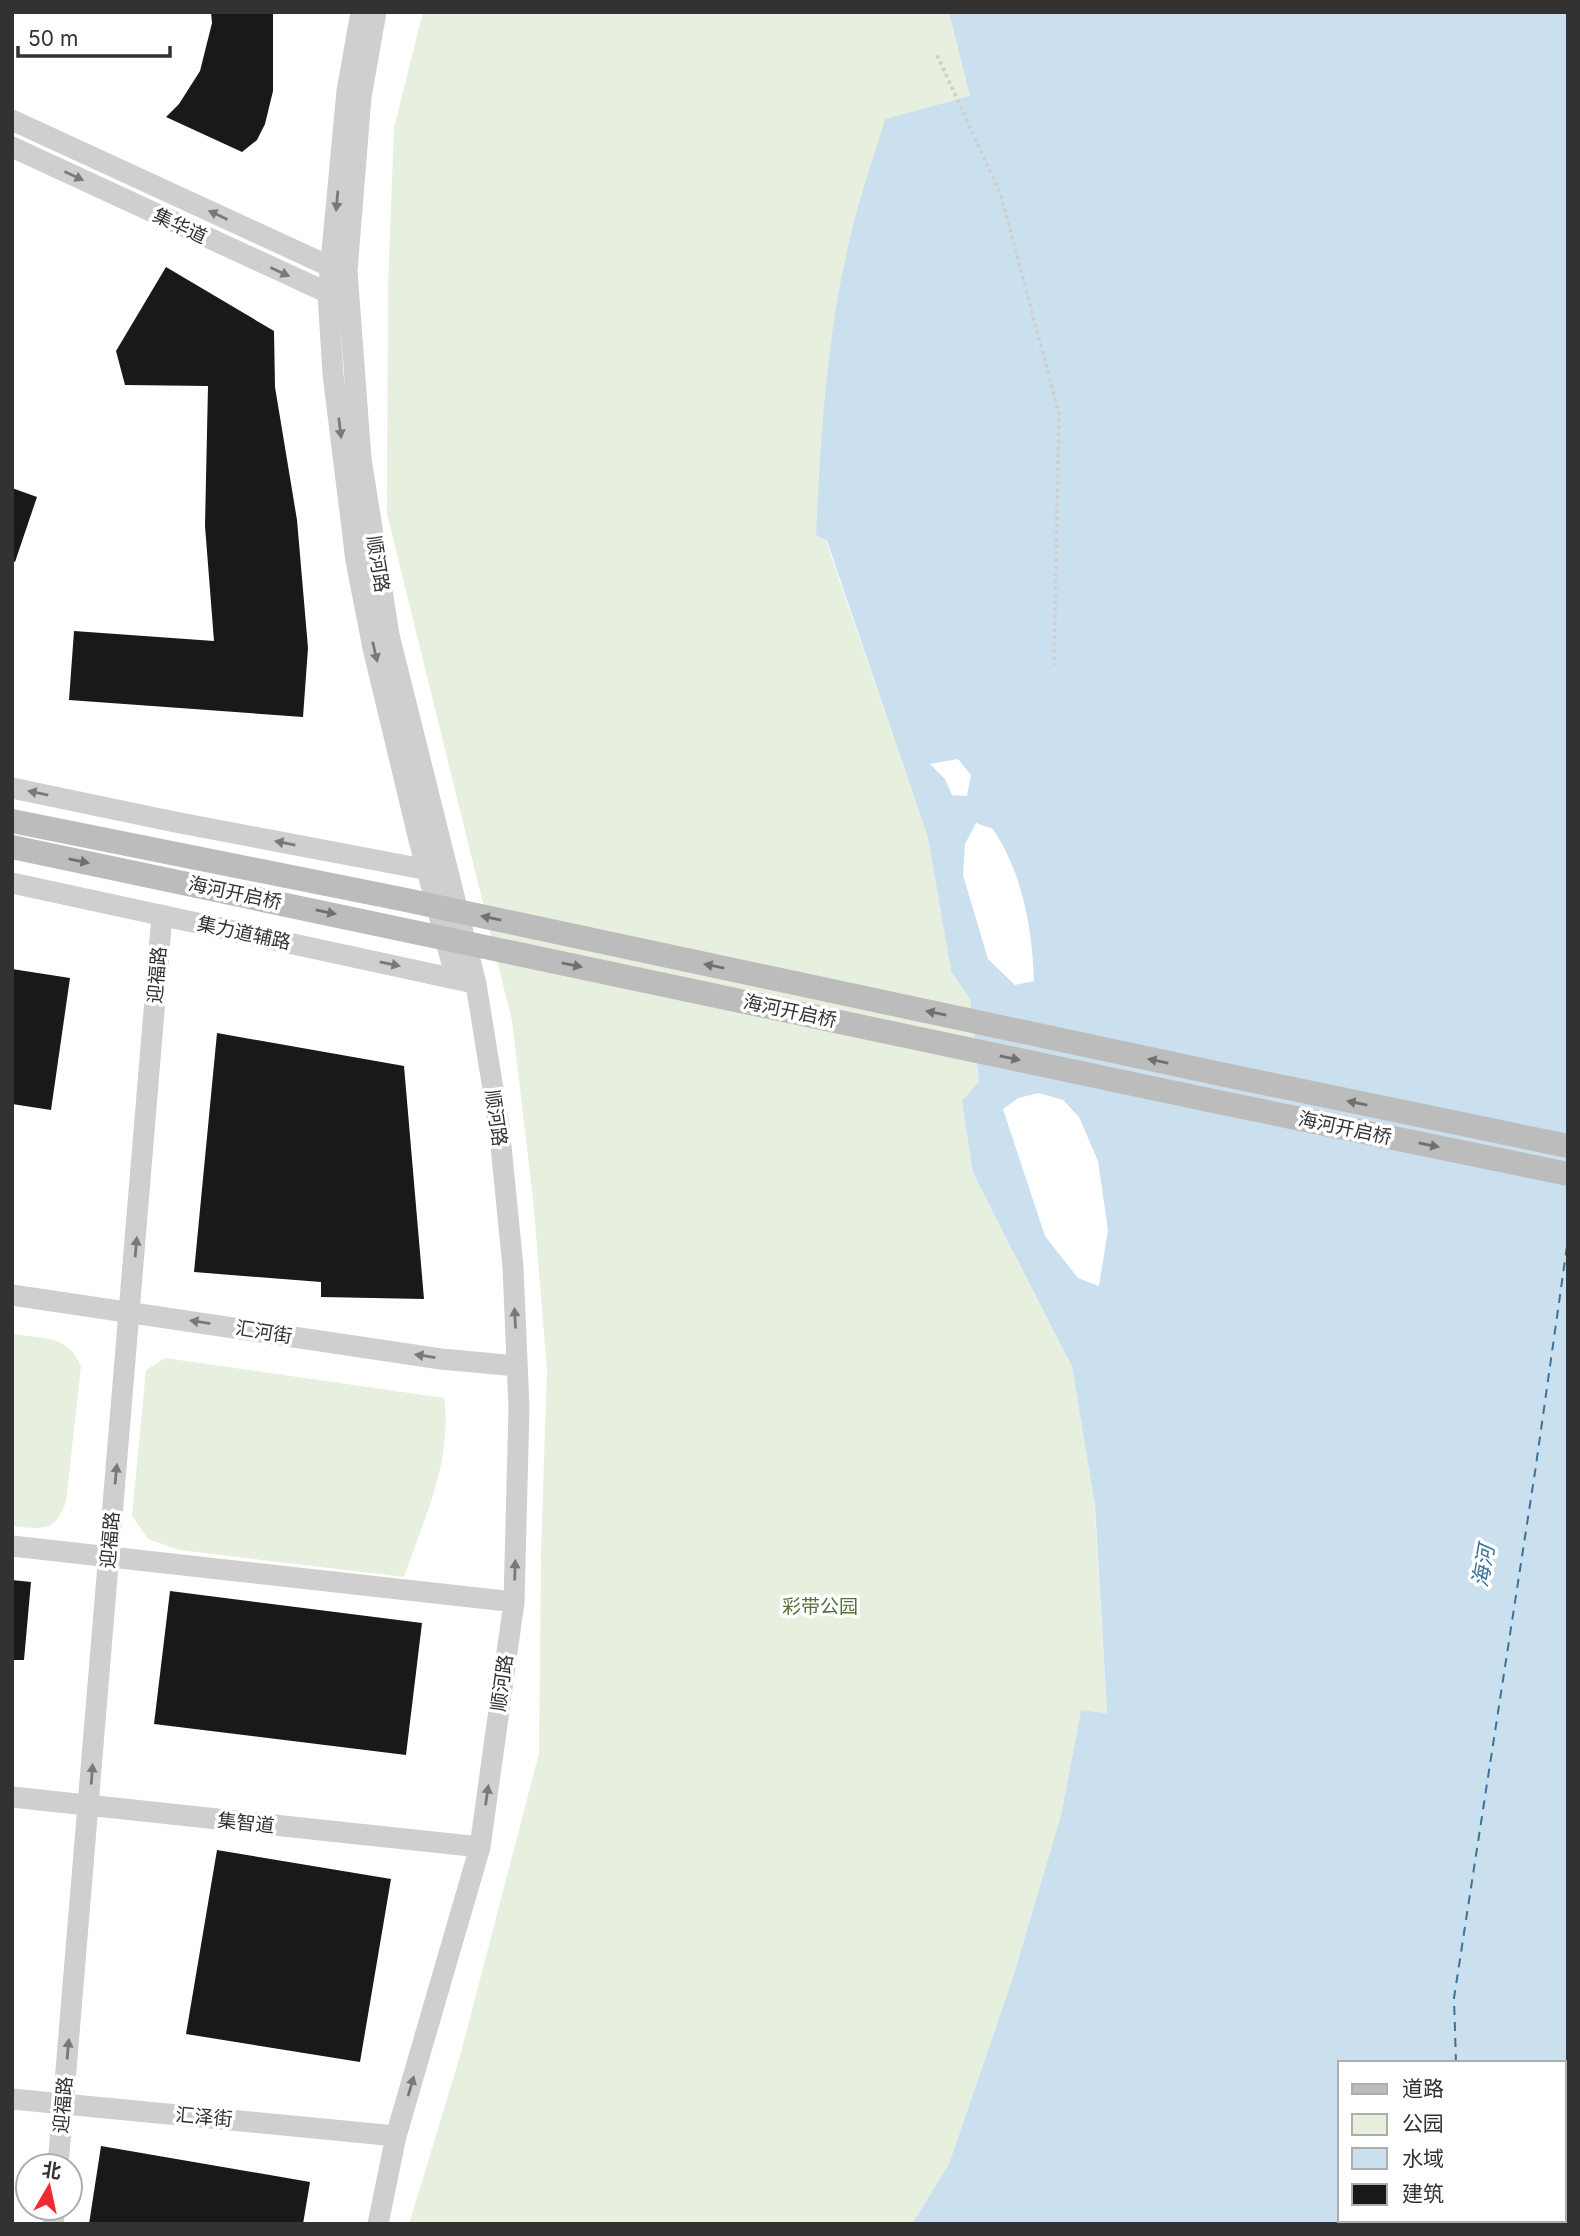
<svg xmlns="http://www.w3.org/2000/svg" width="1580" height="2236" font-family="Inter,'Noto Sans SC',sans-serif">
<rect width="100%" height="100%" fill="#fff"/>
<path fill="#e7efdf" d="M423 12H1057L816 535 826 541 928 838 951 970 970 999 979 1083 973 1173 1072 1367 1094 1495 1107 1713 1081 1710 1061 1815 1013 1977 949 2164 912 2224H409L460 2056 539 1753 541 1552 547 1370 533 1199 512 1021 387 514 388 286 394 128Z
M12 1334C43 1339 69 1334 81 1367L66 1501C56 1533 41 1529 12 1526Z
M165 1358 444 1398C453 1460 424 1519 404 1577L179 1550 148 1539 132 1516 146 1370Z"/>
<path fill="#cbe0ef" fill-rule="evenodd" d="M949 12H1568V2224H912L949 2164 1013 1977 1061 1815 1081 1710 1107 1713 1095 1505 1072 1367 973 1173 962 1101 979 1082 970 999 951 971 928 838 827 541 816 535C821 437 826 338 849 243 858 201 873 160 885 119L970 96ZM958 759 971 775 967 796 952 795 945 779 930 764ZM976 823 993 829C1023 875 1032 927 1034 981L1015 985 988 959 963 875 965 844ZM1039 1093 1063 1100 1079 1117 1098 1161 1108 1230 1099 1286 1078 1278 1045 1236 1003 1109 1018 1098ZM1340 2063H1564V2220H1340Z"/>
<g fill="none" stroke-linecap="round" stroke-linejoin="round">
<path stroke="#39729a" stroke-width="2" stroke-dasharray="9 7" stroke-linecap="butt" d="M1456 2063 1454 1998 1535 1472 1568 1239
M1463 2220V2224"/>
</g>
<path fill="#191919" d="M211 12H273V91L265 124 257 140 242 152 166 117 179 104 200 71 212 23Z
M166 267 274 331 275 387 297 520 308 648 303 717 69 700 74 631 214 641 205 526 208 386 125 385 116 351Z
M12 488 37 497 15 562 12 561Z
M12 969 70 978 51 1110 12 1104Z
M217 1033 404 1066 424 1299 321 1297V1282L194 1272Z
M12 1580 31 1582 24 1660H12Z
M170 1591 422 1623 406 1755 154 1724Z
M217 1850 391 1879 360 2062 186 2034Z
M101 2146 310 2182 303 2224H89Z"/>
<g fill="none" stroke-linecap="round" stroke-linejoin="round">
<path stroke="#cfcfcf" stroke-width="3.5" stroke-dasharray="3.5 3.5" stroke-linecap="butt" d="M937 55 1001 195 1059 414 1054 665"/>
<path stroke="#cfcfcf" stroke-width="21" d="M361 12 347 91 328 294 333 374 356 561 373 648 419 840 456 979
M376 12 361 97 347 271 361 459 389 635 476 984 499 1126 513 1267 519 1408 514 1602 480 1847 396 2136 378 2224
M12 120 331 267 342 270
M12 147 341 299
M12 788 175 822 439 872
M12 883 469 982
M12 1295 441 1359 517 1366
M12 1546 514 1602
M12 1797 480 1847
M12 2099 396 2136
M58 2166 162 915
M53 2224 55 2208"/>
<path stroke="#bcbcbc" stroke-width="24" d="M1225 1075 1568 1146
M1218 1102 1568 1174"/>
<path stroke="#bcbcbc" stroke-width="24" d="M12 821 406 900 1225 1075
M12 847 1218 1102"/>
</g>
<defs><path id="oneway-solid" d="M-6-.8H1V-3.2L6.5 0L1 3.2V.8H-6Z" transform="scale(1.75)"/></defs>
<g fill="#797979">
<use href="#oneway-solid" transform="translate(74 176) rotate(25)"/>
<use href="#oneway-solid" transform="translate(337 201) rotate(95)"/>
<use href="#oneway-solid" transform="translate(218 215) rotate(-155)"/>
<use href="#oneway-solid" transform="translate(280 272) rotate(25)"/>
<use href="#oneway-solid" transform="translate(340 428) rotate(83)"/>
<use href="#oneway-solid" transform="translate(375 652) rotate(77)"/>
<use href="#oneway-solid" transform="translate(38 793) rotate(-168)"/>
<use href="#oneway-solid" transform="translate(285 843) rotate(-169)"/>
<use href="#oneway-solid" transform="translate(390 964) rotate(12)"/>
<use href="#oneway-solid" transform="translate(136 1247) rotate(-85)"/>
<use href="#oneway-solid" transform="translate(515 1318) rotate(-93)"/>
<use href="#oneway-solid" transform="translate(200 1322) rotate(-171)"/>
<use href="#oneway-solid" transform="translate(425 1356) rotate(-171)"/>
<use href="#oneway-solid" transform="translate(116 1474) rotate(-85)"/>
<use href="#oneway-solid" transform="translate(515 1570) rotate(-88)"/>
<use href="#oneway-solid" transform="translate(92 1774) rotate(-86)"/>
<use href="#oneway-solid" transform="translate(487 1795) rotate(-82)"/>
<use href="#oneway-solid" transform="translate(68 2049) rotate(-85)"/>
<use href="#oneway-solid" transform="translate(411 2086) rotate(-74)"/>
</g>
<g fill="#707070">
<use href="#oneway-solid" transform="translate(79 861) rotate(11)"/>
<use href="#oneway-solid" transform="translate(326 912) rotate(12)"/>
<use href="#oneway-solid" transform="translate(491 918) rotate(-168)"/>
<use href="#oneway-solid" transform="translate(572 965) rotate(12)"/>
<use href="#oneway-solid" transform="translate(714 966) rotate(-168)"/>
<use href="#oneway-solid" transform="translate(936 1013) rotate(-168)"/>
<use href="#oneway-solid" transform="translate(1010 1058) rotate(12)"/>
<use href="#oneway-solid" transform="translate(1158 1061) rotate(-168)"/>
<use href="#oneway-solid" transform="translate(1357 1103) rotate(-168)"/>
<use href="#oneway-solid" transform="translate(1429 1145) rotate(12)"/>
</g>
<g text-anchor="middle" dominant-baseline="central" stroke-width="7" stroke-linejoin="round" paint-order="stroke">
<g font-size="19" fill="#323232" stroke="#fff">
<text transform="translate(180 226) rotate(25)">集华道</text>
<text transform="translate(378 564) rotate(81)">顺河路</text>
<text transform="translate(235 893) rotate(12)">海河开启桥</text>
<text transform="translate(244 933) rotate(12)">集力道辅路</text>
<text transform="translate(157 975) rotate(-85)">迎福路</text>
<text transform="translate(790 1011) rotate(12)">海河开启桥</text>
<text transform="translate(496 1118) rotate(82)">顺河路</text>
<text transform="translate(1345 1128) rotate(12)">海河开启桥</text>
<text transform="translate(264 1332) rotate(9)">汇河街</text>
<text transform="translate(110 1540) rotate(-85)">迎福路</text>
<text transform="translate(502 1683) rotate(-82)">顺河路</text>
<text transform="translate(246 1823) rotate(6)">集智道</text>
<text transform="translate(63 2105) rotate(-85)">迎福路</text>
<text transform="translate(204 2117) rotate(5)">汇泽街</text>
</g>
<g font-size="19" fill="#53713b" stroke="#fff">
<text x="820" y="1606">彩带公园</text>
</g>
<g font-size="21" font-style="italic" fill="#39729a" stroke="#fff">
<text transform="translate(1483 1566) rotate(-80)">海河</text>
</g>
</g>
<rect width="1580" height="2236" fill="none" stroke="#323232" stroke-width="28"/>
<rect x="1338" y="2061" width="228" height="161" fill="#ffffff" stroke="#adadad" stroke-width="2"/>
<rect x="1352" y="2084" width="35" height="10" fill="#bcbcbc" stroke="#adadad" stroke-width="2"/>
<text x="1402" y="2096" font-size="21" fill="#323232">道路</text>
<rect x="1352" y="2114" width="35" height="21" fill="#e7efdf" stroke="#adadad" stroke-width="2"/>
<text x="1402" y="2131" font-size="21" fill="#323232">公园</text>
<rect x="1352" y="2148" width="35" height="21" fill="#cbe0ef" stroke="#adadad" stroke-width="2"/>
<text x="1402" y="2166" font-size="21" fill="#323232">水域</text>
<rect x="1352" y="2184" width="35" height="21" fill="#191919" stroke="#adadad" stroke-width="2"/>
<text x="1402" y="2201" font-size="21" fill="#323232">建筑</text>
<g transform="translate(49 2187) rotate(9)"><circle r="33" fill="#ffffff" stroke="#adadad" stroke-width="2"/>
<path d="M0-5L12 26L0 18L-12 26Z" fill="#f12b35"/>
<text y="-10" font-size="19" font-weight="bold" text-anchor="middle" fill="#323232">北</text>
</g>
<path d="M18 46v10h152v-10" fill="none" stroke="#323232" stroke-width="3.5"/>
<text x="28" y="46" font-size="21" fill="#323232" stroke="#ffffff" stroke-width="5" paint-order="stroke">50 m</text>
</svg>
